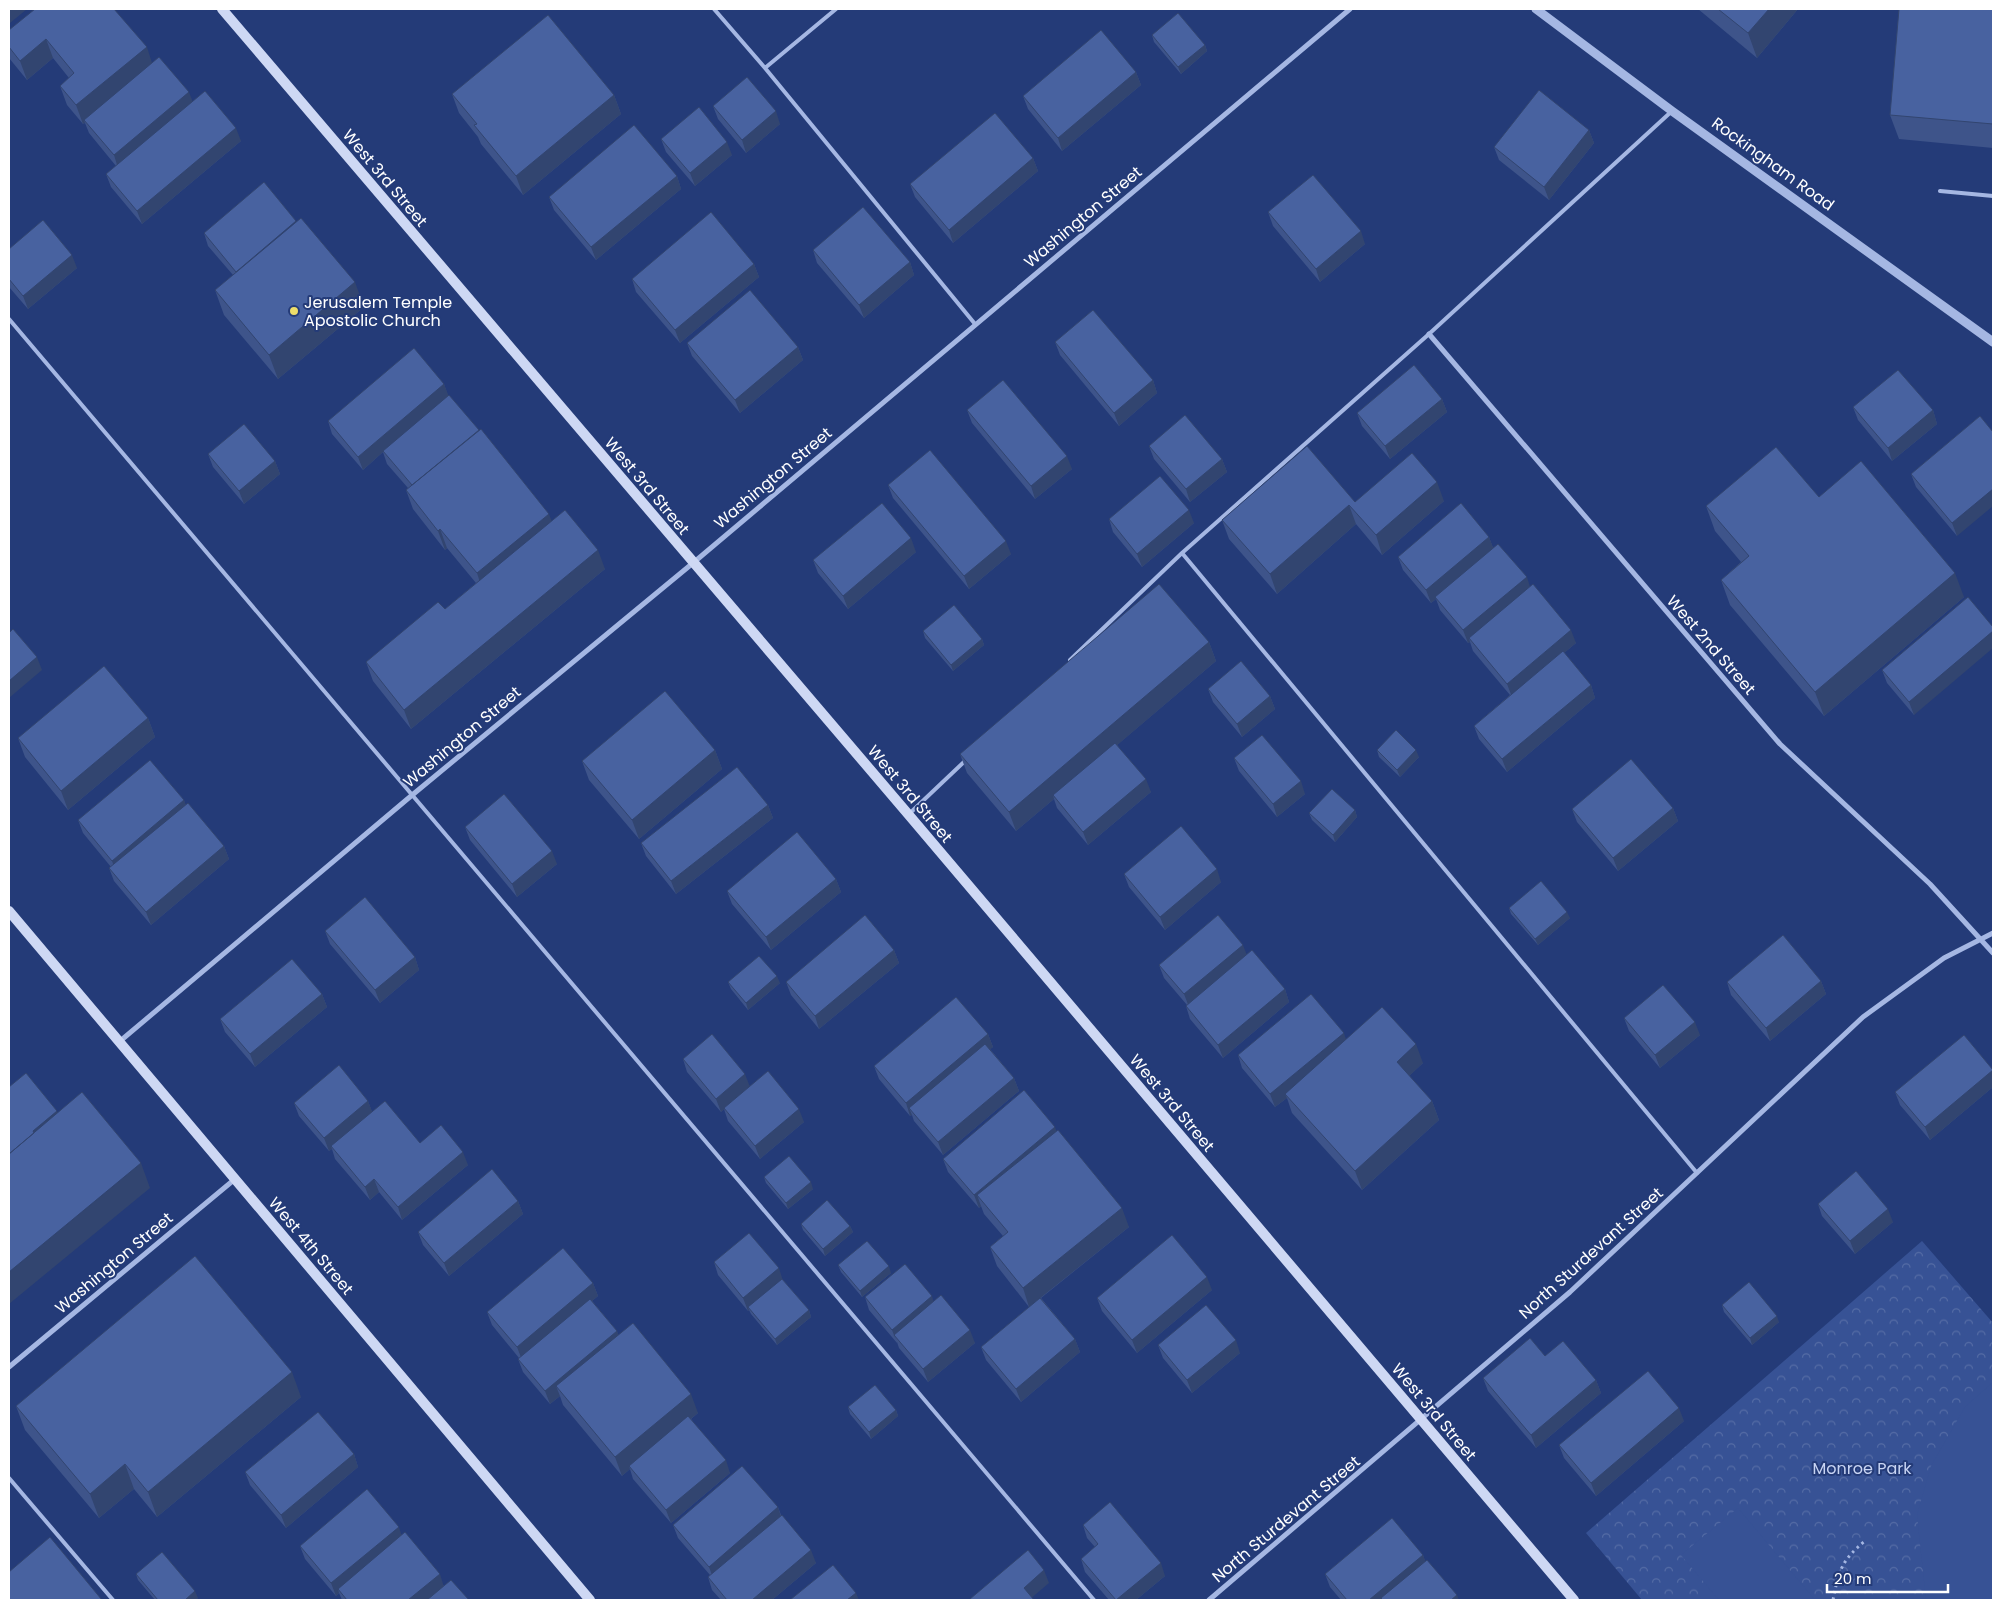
<svg xmlns="http://www.w3.org/2000/svg" width="2002" height="1609" font-family="Poppins,sans-serif">
<defs>
<pattern id="forest-crowns" width="20" height="18" patternUnits="userSpaceOnUse" patternTransform="scale(1.25)"><rect width="20" height="18" fill="#375295"/><path d="M2 6a3 3 0 1 1 6 0M12 15a3 3 0 1 1 6 0" fill="none" stroke="#556ca5"/></pattern>
</defs>
<rect width="100%" height="100%" fill="#243b78"/>
<path fill="url(#forest-crowns)" d="M1922 1241 1993 1323V1600H1642L1586 1533Z"/>
<path fill="#375295" d="M1993 1382V1600H1926L1917 1515 1931 1466 1965 1407Z
M1738 1508 1815 1600H1719L1681 1555Z"/>
<g fill="none" stroke-linecap="round" stroke-linejoin="round">
<path stroke="#a5b7e3" stroke-width="3" stroke-dasharray="2.5 4" stroke-linecap="butt" d="M1833 1600C1839 1569 1842 1560 1866 1540"/>
<path stroke="#a5b7e3" stroke-width="4" d="M714 9 765 68 975 324
M765 68 836 9
M1940 191 1993 196
M9 319 1094 1600
M1182 553 1697 1173
M1070 660 1182 553 1429 334 1672 111
M909 814 966 760
M9 1478 113 1600"/>
<path stroke="#a5b7e3" stroke-width="5" d="M1429 334 1780 744 1930 884 1993 953
M119 1042 411 796 693 563 1350 9
M9 1367 235 1179
M1209 1600 1570 1292 1863 1017 1944 958 1993 933"/>
<path stroke="#a5b7e3" stroke-width="9" d="M1536 9 1672 111 1993 342"/>
<path stroke="#ced8f4" stroke-width="10" d="M222 9 908 814 1574 1600
M9 911 590 1600"/>
</g>
<path fill="#3e548a" d="M1698 9H1798L1757 58Z
M1993 9V148L1899 139 1890 115Z
M9 30 152 63 192 102 241 141 142 224 111 187 106 174 116 166 89 133 85 123 83 124 67 105 60 86 69 78 53 58 27 80 9 58Z
M1152 35 1205 45 1207 51 1181 74 1154 42Z
M1136 72 1141 85 1062 151 1028 109 1023 96Z
M452 94 614 95 621 114 523 195 481 144 478 137 459 113Z
M713 106 780 124 746 153 718 119Z
M1589 130 1594 143 1549 200 1499 160 1494 147Z
M661 139 732 155 695 186 666 152Z
M1033 158 1038 171 953 243 915 197 910 184Z
M677 176 681 189 596 260 554 210 549 197Z
M1268 212 1365 244 1320 282 1273 226Z
M204 233 364 307 278 379 224 315 215 290 233 275 208 246Z
M9 249 77 268 28 309 9 287Z
M813 250 910 262 914 275 864 318 817 263Z
M754 264 759 277 680 343 636 292 632 279Z
M1055 342 1153 380 1157 393 1119 426 1060 355Z
M687 343 798 347 803 360 740 413 692 356Z
M444 384 448 396 551 521 605 569 411 729 373 681 366 662 445 609 476 583 447 548 445 550 413 509 406 490 408 488 387 464 383 452 363 470 332 434 328 421Z
M1442 399 1447 412 1390 459 1362 426 1357 413Z
M1853 407 1933 410 1937 424 1892 461 1858 420Z
M967 410 1072 469 1035 499 972 423Z
M1980 416 1957 536 1916 487 1911 474Z
M1149 446 1222 459 1227 472 1190 502 1154 459Z
M208 454 275 461 280 474 244 504 213 467Z
M888 485 1011 554 969 589 893 498Z
M1444 501 1382 555 1356 524 1277 594 1229 539 1222 520 1355 502Z
M1706 506 1964 597 1824 716 1730 605 1721 580 1741 562 1715 531Z
M1109 519 1194 523 1142 567 1113 532Z
M1489 537 1493 548 1530 587 1576 643 1564 653 1591 685 1595 698 1507 772 1479 739 1474 726 1510 695 1473 651 1470 642 1468 643 1440 610 1436 599 1431 603 1403 570 1398 557Z
M916 552 848 609 818 573 813 560Z
M1968 597 1914 715 1887 683 1882 670Z
M923 631 982 639 984 645 953 671 925 638Z
M1209 642 1216 661 1117 745 1151 792 1088 845 1057 808 1054 799 1016 831 967 773 960 754Z
M1208 689 1270 696 1275 709 1242 737 1213 702Z
M148 718 155 737 68 810 25 757 18 738Z
M715 750 722 769 639 839 589 780 582 761Z
M1377 750 1419 757 1400 777 1379 757Z
M1234 758 1305 794 1277 817 1239 771Z
M184 800 185 804 224 846 229 859 151 925 114 881 109 868 111 867 83 833 78 820Z
M768 805 773 818 676 894 646 856 641 843Z
M1673 808 1678 821 1618 871 1577 822 1572 809Z
M1355 810 1357 817 1335 842 1312 820 1309 813Z
M465 827 557 864 517 897 470 840Z
M1124 874 1221 882 1165 930 1129 887Z
M836 879 841 892 771 950 732 904 727 891Z
M1509 908 1570 918 1538 945 1511 914Z
M325 931 415 957 419 970 380 1003 330 944Z
M894 950 899 963 819 1029 791 995 786 982Z
M1247 954 1285 989 1289 1002 1223 1058 1190 1019 1186 1006 1187 1005 1164 978 1159 965Z
M1821 981 1826 994 1770 1041 1731 995 1727 982Z
M728 982 780 983 748 1010 731 989Z
M322 994 327 1007 255 1067 225 1032 220 1019Z
M1624 1018 1700 1035 1660 1068 1629 1031Z
M988 1034 993 1047 990 1049 1014 1078 1019 1091 943 1155 914 1121 912 1115 910 1116 879 1079 874 1066Z
M1346 1039 1423 1063 1409 1076 1432 1101 1439 1120 1362 1190 1292 1113 1287 1098 1275 1107 1242 1068 1238 1055Z
M683 1059 750 1086 804 1122 760 1159 728 1121 724 1109 721 1112 687 1072Z
M1993 1070V1087L1930 1140 1900 1105 1895 1092Z
M368 1101 372 1112 420 1143 468 1165 402 1220 379 1192 370 1200 335 1159 332 1149 329 1151 299 1116 294 1103Z
M1057 1131 1129 1227 1041 1298 1075 1339 1080 1352 1021 1402 986 1360 981 1347 1029 1307 997 1266 990 1247 1003 1236 984 1214 981 1206 979 1208 948 1172 943 1159Z
M764 1177 813 1189 788 1209 766 1183Z
M518 1201 523 1214 449 1276 423 1245 418 1232Z
M1818 1204 1893 1222 1855 1254 1822 1216Z
M801 1224 850 1226 853 1232 825 1256 803 1230Z
M714 1262 782 1279 809 1310 811 1317 777 1345 751 1314 749 1310 748 1311 718 1275Z
M838 1265 891 1273 862 1297 841 1272Z
M593 1283 598 1296 592 1301 617 1331 618 1335 698 1413 691 1419 730 1473 671 1523 633 1479 630 1469 622 1476 563 1405 560 1396 550 1404 523 1372 518 1359 519 1358 492 1325 487 1312Z
M1212 1290 1137 1353 1102 1311 1097 1298Z
M865 1297 934 1302 975 1343 928 1382 899 1348 897 1342V1343L869 1310Z
M1722 1305 1779 1322 1752 1345 1724 1312Z
M1158 1345 1240 1353 1192 1393 1163 1358Z
M1545 1356 1596 1380 1601 1393 1536 1448 1488 1391 1483 1378Z
M301 1397 157 1517 134 1489 99 1518 25 1430 16 1406Z
M848 1407 896 1410 898 1416 871 1439 850 1414Z
M1684 1421 1596 1496 1564 1458 1559 1445Z
M354 1454 358 1467 286 1528 250 1485 245 1472Z
M778 1507 781 1515 816 1563 772 1600H721L712 1590 708 1577 710 1575 678 1538 673 1525Z
M1083 1525 1165 1576 1136 1600H1109L1085 1572 1081 1559 1095 1547 1087 1538Z
M402 1535 444 1586 469 1600H342L339 1593 336 1596 305 1559 300 1546Z
M1423 1555 1425 1561 1459 1600H1341L1330 1587 1325 1574Z
M136 1574 198 1598 195 1600H155L138 1580Z"/>
<path fill="#324570" d="M9 9H27L10 23 9 18Z
M1769 9H1798L1757 58 1748 33Z
M46 39 53 58 27 80 20 61Z
M1205 45 1207 51 1181 74 1178 67Z
M147 47 153 66 84 120 85 123 83 124 76 105Z
M1136 72 1141 85 1062 151 1058 138Z
M189 92 194 105 118 168 114 155Z
M614 95 621 114 523 195 516 176Z
M776 111 780 124 746 153 742 140Z
M236 128 241 141 142 224 137 211Z
M1589 130 1594 143 1549 200 1544 187Z
M727 142 732 155 695 186 690 173Z
M1033 158 1038 171 953 243 949 230Z
M677 176 681 189 596 260 591 247Z
M1361 231 1365 244 1320 282 1316 269Z
M72 255 77 268 28 309 23 296Z
M910 262 914 275 864 318 859 305Z
M754 264 759 277 680 343 675 330Z
M355 282 364 307 278 379 269 355Z
M798 347 803 360 740 413 735 400Z
M1153 380 1157 393 1119 426 1114 413Z
M444 384 449 397 383 451V452L363 470 358 457Z
M1442 399 1447 412 1390 459 1385 446Z
M1933 410 1937 424 1892 461 1888 448Z
M1067 456 1072 469 1035 499 1031 486Z
M1222 459 1227 472 1190 502 1186 489Z
M275 461 280 474 244 504 239 491Z
M1437 482 1444 501 1382 555 1376 535Z
M1993 489V506L1957 536 1952 523Z
M1349 505 1356 524 1277 594 1270 574Z
M1189 510 1194 523 1142 567 1137 554Z
M549 514 556 533 483 592 477 573Z
M440 529 447 548 445 550 438 531Z
M1489 537 1494 550 1435 597 1436 599 1431 603 1426 590Z
M911 538 916 552 848 609 843 596Z
M1006 541 1011 554 969 589 964 576Z
M598 550 605 569 411 729 404 710Z
M1955 573 1964 597 1824 716 1815 692Z
M1527 577 1531 590 1469 638 1470 642 1468 643 1463 630Z
M1571 630 1576 643 1512 697 1507 684Z
M1993 631V648L1914 715 1909 702Z
M982 639 984 645 953 671 951 665Z
M1209 642 1216 661 1055 798 1053 795 1054 799 1016 831 1009 812Z
M37 657 42 670 9 698V681Z
M1591 685 1595 698 1507 772 1502 759Z
M1270 696 1275 709 1242 737 1237 724Z
M148 718 155 737 68 810 61 791Z
M715 750 722 769 639 839 632 820Z
M1416 750 1419 757 1400 777 1397 770Z
M1146 779 1151 792 1088 845 1083 832Z
M1301 781 1305 794 1277 817 1273 804Z
M184 800 189 813 117 874 112 861Z
M768 805 773 818 676 894 671 881Z
M1673 808 1678 821 1618 871 1613 858Z
M1355 810 1357 817 1335 842 1333 835Z
M224 846 229 859 151 925 146 912Z
M552 851 557 864 517 897 512 884Z
M1217 869 1221 882 1165 930 1160 917Z
M836 879 841 892 771 950 766 937Z
M1567 912 1570 918 1538 945 1535 939Z
M1243 945 1248 958 1189 1007 1184 994Z
M894 950 899 963 819 1029 815 1016Z
M415 957 419 970 380 1003 375 990Z
M777 976 780 983 748 1010 746 1003Z
M1821 981 1826 994 1770 1041 1766 1028Z
M1285 989 1289 1002 1223 1058 1218 1045Z
M322 994 327 1007 255 1067 250 1054Z
M1695 1022 1700 1035 1660 1068 1655 1055Z
M1344 1033 1348 1046 1285 1094 1287 1098 1275 1107 1270 1094Z
M988 1034 993 1047 914 1113 909 1108 912 1115 910 1116 906 1103Z
M1416 1044 1423 1063 1404 1081 1397 1062Z
M1993 1070V1087L1930 1140 1925 1127Z
M745 1074 750 1087 721 1112 716 1099Z
M1014 1078 1019 1091 943 1155 938 1142Z
M368 1101 373 1114 331 1146 332 1149 329 1151 324 1138Z
M1432 1101 1439 1120 1362 1190 1355 1171Z
M799 1109 804 1122 760 1159 755 1146Z
M57 1111 62 1124 12 1178 33 1131Z
M1055 1127 1060 1140 977 1195 981 1206 979 1208 974 1195Z
M463 1152 468 1165 402 1220 398 1207Z
M141 1163 150 1188 9 1304V1272Z
M374 1179 379 1192 370 1200 365 1187Z
M811 1182 813 1189 788 1209 786 1203Z
M518 1201 523 1214 449 1276 444 1263Z
M1122 1208 1129 1227 1029 1307 1023 1288Z
M1888 1209 1893 1222 1855 1254 1850 1241Z
M850 1226 853 1232 825 1256 823 1249Z
M889 1266 891 1273 862 1297 860 1291Z
M779 1268 783 1281 748 1307 749 1310 748 1311 743 1298Z
M1207 1277 1212 1290 1137 1353 1132 1340Z
M593 1283 598 1296 522 1360 517 1347Z
M932 1296 936 1309 894 1335 897 1343 892 1330Z
M809 1310 811 1317 777 1345 775 1339Z
M1777 1316 1779 1322 1752 1345 1750 1338Z
M970 1330 975 1343 928 1382 923 1369Z
M617 1331 622 1344 556 1386 560 1396 550 1404 545 1391Z
M1075 1339 1080 1352 1021 1402 1016 1389Z
M1236 1340 1240 1353 1192 1393 1187 1380Z
M292 1372 301 1397 157 1517 148 1492Z
M1596 1380 1601 1393 1536 1448 1531 1435Z
M691 1394 698 1413 631 1468 629 1466 630 1469 622 1476 615 1457Z
M1679 1408 1684 1421 1596 1496 1591 1483Z
M896 1410 898 1416 871 1439 869 1432Z
M354 1454 358 1467 286 1528 281 1515Z
M726 1460 730 1473 671 1523 666 1510Z
M125 1464 134 1489 99 1518 90 1494Z
M778 1507 782 1520 714 1580 709 1567Z
M399 1527 403 1540 338 1589 339 1593 336 1596 331 1583Z
M811 1550 816 1563 772 1600H752Z
M1423 1555 1428 1568 1381 1598 1382 1600H1369Z
M1161 1563 1165 1576 1136 1600H1116Z
M1044 1570 1049 1583 1029 1600 1024 1588Z
M440 1574 444 1587 428 1600H408Z
M195 1591 198 1598 195 1600H185Z
M856 1593 859 1600H847Z
M1457 1595 1459 1600H1451Z"/>
<path fill="#4862a0" stroke="#324570" d="M35 9H114L147 47 76 105 60 86 74 73 46 39 20 61 9 47V30Z
M1718 9H1769L1748 33Z
M1899 9H1993V124L1890 115Z
M1178 13 1205 45 1178 67 1152 35Z
M548 15 614 95 516 176 474 125 477 124 452 94Z
M1101 30 1136 72 1058 138 1023 96Z
M159 57 189 92 114 155 84 120Z
M747 77 776 111 742 140 713 106Z
M1539 90 1589 130 1544 187 1494 147Z
M205 91 236 128 137 211 106 174Z
M699 107 727 142 690 173 661 139Z
M995 113 1033 158 949 230 910 184Z
M634 125 677 176 591 247 549 197Z
M1313 175 1361 231 1316 269 1268 212Z
M264 182 296 221 236 272 204 233Z
M863 207 910 262 859 305 813 250Z
M711 212 754 264 675 330 632 279Z
M301 218 355 282 269 355 215 290Z
M43 220 72 255 23 296 9 279V249Z
M750 290 798 347 735 400 687 343Z
M1093 310 1153 380 1114 413 1055 342Z
M414 348 444 384 358 457 328 421Z
M1414 365 1442 399 1385 446 1357 413Z
M1898 370 1933 410 1888 448 1853 407Z
M1003 380 1067 456 1031 486 967 410Z
M449 395 479 430 412 485 383 451Z
M1185 415 1222 459 1186 489 1149 446Z
M1980 416 1993 432V489L1952 523 1911 474Z
M244 424 275 461 239 491 208 454Z
M481 429 549 514 477 573 440 529 438 531 406 490Z
M1307 446 1355 502 1412 453 1437 482 1376 535 1349 505 1270 574 1222 520Z
M1776 447 1819 497 1861 461 1955 573 1815 692 1721 580 1749 556 1706 506Z
M930 450 1006 541 964 576 888 485Z
M1160 476 1189 510 1137 554 1109 519Z
M882 503 911 538 843 596 813 560Z
M1461 503 1489 537 1426 590 1398 557Z
M565 510 598 550 404 710 366 662 438 602 445 609Z
M1498 544 1527 577 1463 630 1435 597Z
M1159 584 1209 642 1009 812 960 754Z
M1533 584 1571 630 1507 684 1469 638Z
M1968 597 1993 627V631L1909 702 1882 670Z
M954 605 982 639 951 665 923 631Z
M13 629 37 657 9 681V633Z
M1563 651 1591 685 1502 759 1474 726Z
M1241 661 1270 696 1237 724 1208 689Z
M104 666 148 718 61 791 18 738Z
M665 691 715 750 632 820 582 761Z
M1396 730 1416 750 1397 770 1377 750Z
M1262 735 1301 781 1273 804 1234 758Z
M1115 743 1146 779 1083 832 1053 795Z
M1631 759 1673 808 1613 858 1572 809Z
M150 760 184 800 112 861 78 820Z
M737 767 768 805 671 881 641 843Z
M1332 789 1355 810 1333 835 1309 813Z
M504 794 552 851 512 884 465 827Z
M188 803 224 846 146 912 109 868Z
M1181 826 1217 869 1160 917 1124 874Z
M797 832 836 879 766 937 727 891Z
M1541 881 1567 912 1535 939 1509 908Z
M365 897 415 957 375 990 325 931Z
M865 915 894 950 815 1016 786 982Z
M1218 915 1243 945 1184 994 1159 965Z
M1783 935 1821 981 1766 1028 1727 982Z
M1252 950 1285 989 1218 1045 1186 1006Z
M759 956 777 976 746 1003 728 982Z
M292 959 322 994 250 1054 220 1019Z
M1663 985 1695 1022 1655 1055 1624 1018Z
M1311 994 1344 1033 1270 1094 1238 1055Z
M956 997 988 1034 906 1103 874 1066Z
M1382 1007 1416 1044 1397 1062 1432 1101 1355 1171 1285 1094Z
M712 1034 745 1074 716 1099 683 1059Z
M1964 1035 1993 1070 1925 1127 1895 1092Z
M985 1044 1014 1078 938 1142 909 1108Z
M339 1065 368 1101 324 1138 294 1103Z
M768 1071 799 1109 755 1146 724 1108Z
M26 1073 57 1111 33 1131 34 1133 9 1154V1087Z
M1024 1090 1055 1127 974 1195 943 1159Z
M82 1092 141 1163 9 1272V1154Z
M385 1101 420 1143 441 1125 463 1152 398 1207 374 1179 365 1187 331 1146Z
M1058 1130 1122 1208 1023 1288 990 1247 1008 1232 977 1195Z
M789 1156 811 1182 786 1203 764 1177Z
M492 1169 518 1201 444 1263 418 1232Z
M1856 1171 1888 1209 1850 1241 1818 1204Z
M827 1200 850 1226 823 1249 801 1224Z
M749 1233 779 1268 743 1298 714 1262Z
M1172 1235 1207 1277 1132 1340 1097 1298Z
M867 1241 889 1266 860 1291 838 1265Z
M563 1248 593 1283 517 1347 487 1312Z
M195 1256 292 1372 148 1492 125 1464 90 1494 16 1406Z
M905 1264 932 1296 892 1330 865 1297Z
M782 1279 809 1310 775 1339 748 1307Z
M1749 1282 1777 1316 1750 1338 1722 1305Z
M941 1295 970 1330 923 1369 894 1335Z
M1040 1298 1075 1339 1016 1389 981 1347Z
M590 1299 617 1331 545 1391 518 1359Z
M1206 1305 1236 1340 1187 1380 1158 1345Z
M633 1323 691 1394 615 1457 556 1386Z
M1530 1338 1545 1356 1563 1341 1596 1380 1531 1435 1483 1378Z
M1648 1371 1679 1408 1591 1483 1559 1445Z
M875 1385 896 1410 869 1432 848 1407Z
M318 1412 354 1454 281 1515 245 1472Z
M688 1416 726 1460 666 1510 629 1466Z
M742 1466 778 1507 709 1567 673 1525Z
M367 1489 399 1527 331 1583 300 1546Z
M1110 1502 1161 1563 1116 1600 1081 1559 1098 1544 1083 1525Z
M782 1515 811 1550 752 1600H727L708 1577Z
M1392 1518 1423 1555 1369 1600H1347L1325 1574Z
M405 1532 440 1574 408 1600H347L338 1589Z
M50 1537 102 1600H9V1572Z
M1028 1550 1044 1570 1024 1588 1034 1600H971L970 1599Z
M162 1552 195 1591 185 1600H158L136 1574Z
M1427 1560 1457 1595 1451 1600H1383L1381 1598Z
M833 1565 856 1593 847 1600H790Z
M451 1580 469 1600H427Z"/>
<circle fill="#eddd6a" stroke="#243b78" stroke-width="2" cx="294" cy="311" r="5"/>
<g text-anchor="middle" dominant-baseline="central" stroke-width="4" stroke-linejoin="round" paint-order="stroke">
<g font-size="16" fill="#fff" stroke="#243b78">
<text transform="translate(1773 164) rotate(36)">Rockingham Road</text>
<text transform="translate(385 178) rotate(50)">West 3rd Street</text>
<text transform="translate(1083 217) rotate(-40)">Washington Street</text>
<text transform="translate(773 478) rotate(-40)">Washington Street</text>
<text transform="translate(647 486) rotate(50)">West 3rd Street</text>
<text transform="translate(1711 645) rotate(49)">West 2nd Street</text>
<text transform="translate(462 737) rotate(-40)">Washington Street</text>
<text transform="translate(910 794) rotate(50)">West 3rd Street</text>
<text transform="translate(1172 1103) rotate(50)">West 3rd Street</text>
<text transform="translate(311 1246) rotate(50)">West 4th Street</text>
<text transform="translate(1591 1253) rotate(-42)">North Sturdevant Street</text>
<text transform="translate(114 1263) rotate(-40)">Washington Street</text>
<text transform="translate(1434 1412) rotate(50)">West 3rd Street</text>
<text transform="translate(1286 1519) rotate(-40)">North Sturdevant Street</text>
</g>
<g font-size="16" fill="#fff" stroke="#243b78" text-anchor="start">
<text x="304" y="302">Jerusalem Temple<tspan x="304" dy="18">Apostolic Church</tspan></text>
</g>
<g font-size="16" fill="#c8d4f3" stroke="#243b78">
<text x="1862" y="1468">Monroe Park</text>
</g>
</g>
<rect width="2002" height="1609" fill="none" stroke="#ffffff" stroke-width="20"/>
<path d="M1827 1584v8h121v-8" fill="none" stroke="#ffffff" stroke-width="2.5"/>
<text x="1834" y="1584" font-size="15" fill="#ffffff" stroke="#243b78" stroke-width="4" paint-order="stroke">20 m</text>
</svg>
